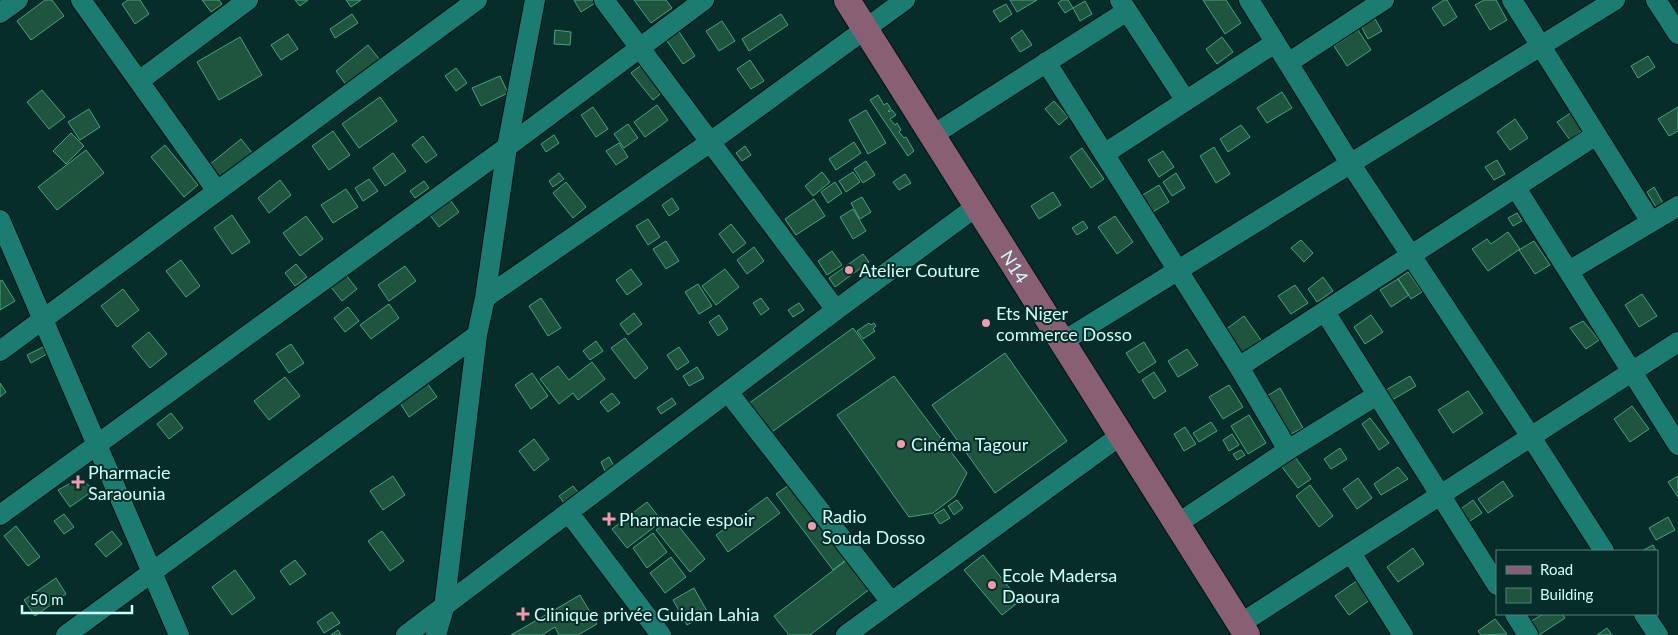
<svg xmlns="http://www.w3.org/2000/svg" width="1678" height="635" font-family="Lato,sans-serif">
<rect width="100%" height="100%" fill="#062d29"/>
<path fill="#1f543f" stroke="#43a47f" d="M45 0H52L64 16 31 40 17 21Z
M128 0H140L149 14 135 24 122 4Z
M202 0H219L222 4 211 12Z
M295 0H308L300 6Z
M346 0H361L351 7Z
M574 0H593L595 3 581 12Z
M634 0H666L672 8 651 23Z
M1010 0H1037L1017 12Z
M1062 0H1068L1073 8 1065 13 1058 3Z
M1203 0H1226L1241 23 1225 34Z
M1444 0H1447L1457 17 1444 26 1432 8Z
M1484 0H1496L1507 20 1490 30 1475 5Z
M1085 1 1092 14 1080 21 1073 8Z
M1006 4 1012 14 1000 22 993 11Z
M352 14 358 23 335 38 330 29Z
M781 14 788 25 749 51 742 39Z
M1375 19 1382 31 1368 39 1361 26Z
M722 21 735 41 719 51 706 31Z
M555 30 571 32 570 45 554 44Z
M678 30 695 56 683 64 665 38Z
M1022 30 1032 45 1020 52 1011 38Z
M1358 30 1371 50 1347 66 1334 46Z
M288 34 298 49 281 60 271 45Z
M240 37 262 75 219 100 197 62Z
M1222 37 1233 52 1217 64 1206 49Z
M368 45 380 60 347 86 336 71Z
M1648 56 1655 67 1638 78 1631 66Z
M750 60 764 81 751 89 737 69Z
M644 63 665 90 653 100 631 73Z
M456 68 467 83 456 91 445 76Z
M500 76 508 93 481 106 472 88Z
M42 90 65 117 49 129 27 102Z
M1282 92 1292 108 1267 123 1257 108Z
M878 95 884 105 887 103 891 109 888 111 889 112 892 110 896 115 890 119 895 125 897 123 901 130 899 132 904 138 906 137 914 151 908 156 870 100Z
M380 97 397 121 359 148 342 124Z
M1054 101 1068 117 1059 125 1045 109Z
M657 105 668 120 645 137 634 122Z
M593 107 608 129 596 137 581 115Z
M1678 107V131L1669 136 1658 119Z
M89 109 100 127 80 140 68 122Z
M866 110 886 143 868 154 849 120Z
M1572 112 1583 130 1570 140 1557 122Z
M1515 119 1528 138 1510 150 1497 132Z
M628 124 638 138 624 148 614 134Z
M1241 125 1250 137 1228 152 1220 139Z
M333 131 350 155 329 170 312 146Z
M71 133 84 146 66 164 53 151Z
M554 135 559 143 546 152 541 144Z
M423 136 437 155 426 163 412 145Z
M241 139 253 154 221 180 209 165Z
M854 142 861 153 836 170 829 159Z
M619 143 628 157 616 165 606 151Z
M165 145 198 185 184 197 151 157Z
M745 146 751 155 742 161 736 153Z
M1214 147 1230 174 1216 183 1200 156Z
M1082 148 1104 179 1091 188 1070 157Z
M86 150 104 173 57 210 38 187Z
M1163 151 1174 167 1159 177 1148 160Z
M393 153 406 171 385 186 373 168Z
M1497 160 1505 174 1494 180 1485 167Z
M866 161 875 175 863 183 854 169Z
M822 172 830 182 813 196 805 186Z
M853 172 860 182 846 192 839 181Z
M559 173 564 179 553 187 549 181Z
M1176 173 1185 188 1172 196 1163 182Z
M905 174 911 183 899 190 893 182Z
M369 179 378 191 363 201 355 188Z
M280 180 291 195 269 213 258 198Z
M424 181 429 188 415 198 410 191Z
M566 182 586 207 573 218 553 193Z
M835 182 842 193 828 203 821 192Z
M1159 185 1169 202 1151 213 1141 196Z
M1654 187 1663 203 1656 207 1647 192Z
M346 189 358 207 333 223 321 205Z
M1053 192 1061 205 1039 219 1031 206Z
M862 197 871 212 860 219 851 203Z
M672 198 679 209 669 216 662 205Z
M814 199 825 216 796 235 785 219Z
M451 201 459 212 439 227 430 215Z
M853 209 866 231 853 239 840 217Z
M1517 213 1522 221 1513 226 1508 218Z
M232 215 250 242 232 254 214 228Z
M306 216 323 239 300 256 283 233Z
M1115 216 1133 242 1117 254 1098 227Z
M648 219 660 237 648 245 636 226Z
M1083 221 1088 228 1077 235 1072 228Z
M731 224 746 243 733 253 719 234Z
M1508 232 1520 249 1488 271 1472 249 1487 239 1491 244Z
M1301 240 1313 253 1304 262 1291 248Z
M666 241 679 261 666 269 653 249Z
M1534 241 1550 265 1535 274 1519 250Z
M754 247 764 261 747 274 737 260Z
M832 251 842 265 827 275 818 261Z
M863 254 869 262 835 287 829 278Z
M181 260 200 286 186 297 166 271Z
M296 264 307 277 295 286 285 273Z
M405 266 416 281 389 301 378 285Z
M631 269 642 284 627 295 616 280Z
M725 269 739 287 716 305 702 286Z
M1408 272 1422 292 1411 299 1398 279Z
M346 275 357 289 342 301 331 287Z
M1323 277 1333 291 1317 302 1308 289Z
M1398 279 1409 295 1391 307 1380 290Z
M2 280 15 301 0 310V281Z
M698 284 712 306 699 314 685 292Z
M1295 285 1308 303 1291 314 1278 296Z
M123 289 139 310 117 327 101 306Z
M1642 294 1657 316 1639 327 1625 305Z
M541 298 561 328 548 336 529 306Z
M761 298 769 309 761 315 753 303Z
M799 303 804 310 793 317 788 310Z
M389 304 399 318 371 339 360 325Z
M348 307 359 321 345 332 334 318Z
M634 313 642 324 628 335 620 324Z
M719 315 728 329 718 336 709 322Z
M1371 315 1383 332 1365 344 1354 327Z
M1244 316 1261 340 1242 354 1225 330Z
M1583 321 1599 340 1586 349 1570 328Z
M869 323 871 325 874 323 876 326 873 329 875 331 863 339 857 331Z
M853 328 875 358 769 434 748 404Z
M149 332 167 354 150 368 132 346Z
M625 338 648 368 635 379 611 348Z
M596 341 603 351 590 360 583 351Z
M1144 342 1156 362 1139 373 1126 353Z
M291 344 304 363 289 373 276 354Z
M43 347 47 354 31 363 27 355Z
M679 347 689 362 677 370 667 355Z
M1187 349 1198 365 1178 377 1168 361Z
M1005 353 1067 441 995 493 932 405Z
M592 362 605 379 578 400 573 393 559 404 540 379 558 366 569 380Z
M697 367 704 378 689 386 683 376Z
M1154 372 1166 391 1154 399 1142 380Z
M532 373 548 396 531 409 515 385Z
M894 376 967 473 955 496 933 513 909 517 837 415Z
M1410 376 1416 386 1392 400 1386 390Z
M285 377 300 396 269 420 254 401Z
M0 383 6 392 0 397Z
M427 383 437 397 409 417 400 403Z
M1229 385 1243 407 1223 419 1209 397Z
M1280 388 1303 428 1289 435 1267 396Z
M1468 391 1483 413 1453 433 1438 410Z
M612 393 620 403 608 412 600 402Z
M672 398 676 404 661 414 657 408Z
M1632 406 1649 429 1630 442 1614 419Z
M171 413 183 428 169 439 157 424Z
M1249 415 1266 443 1248 454 1231 426Z
M1370 418 1389 443 1379 450 1362 424Z
M1211 422 1217 431 1199 442 1193 433Z
M1185 427 1196 444 1184 451 1174 434Z
M1232 434 1239 445 1229 451 1223 440Z
M534 439 549 459 534 471 519 451Z
M1340 448 1347 459 1331 469 1324 459Z
M1241 450 1245 455 1237 460 1233 454Z
M609 457 614 466 605 471 601 462Z
M1295 457 1311 479 1298 488 1282 467Z
M1398 467 1408 479 1381 495 1374 484Z
M393 476 405 495 383 510 370 491Z
M1678 476V497L1668 482Z
M80 478 94 490 70 507 58 490Z
M1358 478 1372 498 1357 509 1343 489Z
M1503 481 1513 496 1488 513 1478 499Z
M792 483 848 558 833 570 776 494Z
M1310 485 1333 516 1319 527 1296 496Z
M573 486 578 492 564 503 559 496Z
M767 497 780 513 728 552 716 535Z
M957 500 963 508 954 515 948 506Z
M1473 500 1482 513 1467 523 1458 511Z
M647 502 662 521 627 548 612 529Z
M944 509 950 518 940 524 934 515Z
M64 514 74 527 64 534 54 521Z
M1668 517 1675 530 1656 540 1649 528Z
M672 518 705 559 690 572 656 530Z
M16 526 40 557 28 566 4 536Z
M112 531 122 544 106 557 95 544Z
M382 531 404 561 390 571 368 541Z
M653 533 667 552 647 568 633 548Z
M1653 545 1656 551H1642Z
M1413 548 1424 564 1398 582 1387 567Z
M983 555 1020 601 1002 615 964 570Z
M671 557 686 577 665 593 650 573Z
M848 559 871 588 810 635H789L774 616Z
M295 560 306 574 290 585 280 571Z
M235 570 255 598 232 615 212 587Z
M56 578 66 594 35 616 24 600Z
M1358 580 1371 599 1349 615 1335 596Z
M694 588 708 613 687 625 673 600Z
M580 595 597 624 578 635H559L555 627 542 635H511Z
M332 612 340 623 324 633 317 622Z
M1543 614H1562L1565 618 1539 635 1530 622Z
M1495 619 1507 634 1481 635 1478 631Z
M1607 628 1612 635H1597Z
M338 630 341 635H331Z"/>
<g fill="none" stroke-linecap="round" stroke-linejoin="round">
<defs>
<path id="minor" d="M81 0 217 191
M604 0 836 310
M1120 0 1186 101
M1249 0 1350 163 1531 437 1604 551
M1512 0 1651 222
M1656 0 1678 34
M0 13 18 0
M1046 62 1239 367 1288 450
M1288 63 1384 0
M139 81 248 0
M933 135 1127 11
M1104 154 1275 43
M1516 188 1678 445
M0 220 179 635
M1569 271 1678 206
M485 298 709 143 905 0
M1325 312 1497 585
M1062 342 1615 0
M0 351 477 0
M1239 367 1596 135
M728 392 891 602
M569 513 661 635
M0 515 507 147 704 0
M1177 524 1288 450 1377 395
M1351 553 1403 635
M1515 614 1528 635
M1644 614 1658 635
M1240 624 1678 342
M66 635 477 335
M406 635 836 310 977 206
M436 635 444 608 477 335 485 298 507 147 535 0
M846 635 1121 435"/>
<g id="major">
<path id="s1" d="M847 0 1247 635"/>
</g>
</defs>
<use href="#minor" stroke="#041211" stroke-width="22"/>
<use href="#major" stroke="#041211" stroke-width="28"/>
<use href="#minor" stroke="#1b7c72" stroke-width="20"/>
<use href="#major" stroke="#885f73" stroke-width="26"/>
</g>
<g fill="#f29aae" stroke="#062d29" stroke-width="2">
<circle cx="849" cy="270" r="5"/>
<circle cx="986" cy="323" r="5"/>
<circle cx="901" cy="444" r="5"/>
<path d="M75.5 474.5h5v5h5v5h-5v5h-5v-5h-5v-5h5z"/>
<path d="M606.5 511.5h5v5h5v5h-5v5h-5v-5h-5v-5h5z"/>
<circle cx="812" cy="526" r="5"/>
<circle cx="992" cy="585" r="5"/>
<path d="M520.5 606.5h5v5h5v5h-5v5h-5v-5h-5v-5h5z"/>
</g>
<g text-anchor="middle" dominant-baseline="central" stroke-width="4" stroke-linejoin="round" paint-order="stroke">
<g font-size="18" fill="#cbfff7" stroke="#062d29">
<text stroke="none"><textPath href="#s1" startOffset="315">N14</textPath></text>
</g>
<g font-size="18" fill="#cbfff7" stroke="#062d29" text-anchor="start">
<text x="859" y="270">Atelier Couture</text>
<text x="996" y="313">Ets Niger<tspan x="996" dy="21">commerce Dosso</tspan></text>
<text x="911" y="444">Cinéma Tagour</text>
<text x="88" y="472">Pharmacie<tspan x="88" dy="21">Saraounia</tspan></text>
<text x="822" y="516">Radio<tspan x="822" dy="21">Souda Dosso</tspan></text>
<text x="619" y="519">Pharmacie espoir</text>
<text x="1002" y="575">Ecole Madersa<tspan x="1002" dy="21">Daoura</tspan></text>
<text x="534" y="614">Clinique privée Guidan Lahia</text>
</g>
</g>
<rect x="1496" y="550" width="162" height="65" fill="#062d29" stroke="#55817b"/>
<rect x="1506" y="566" width="25" height="8" fill="#885f73" stroke="#55817b"/>
<text x="1540" y="575" font-size="15" fill="#cbfff7">Road</text>
<rect x="1506" y="588" width="25" height="15" fill="#1f543f" stroke="#55817b"/>
<text x="1540" y="600" font-size="15" fill="#cbfff7">Building</text>
<path d="M22 605v8h110v-8" fill="none" stroke="#cbfff7" stroke-width="2.5"/>
<text x="30" y="605" font-size="15" fill="#cbfff7" stroke="#062d29" stroke-width="4" paint-order="stroke">50 m</text>
</svg>
